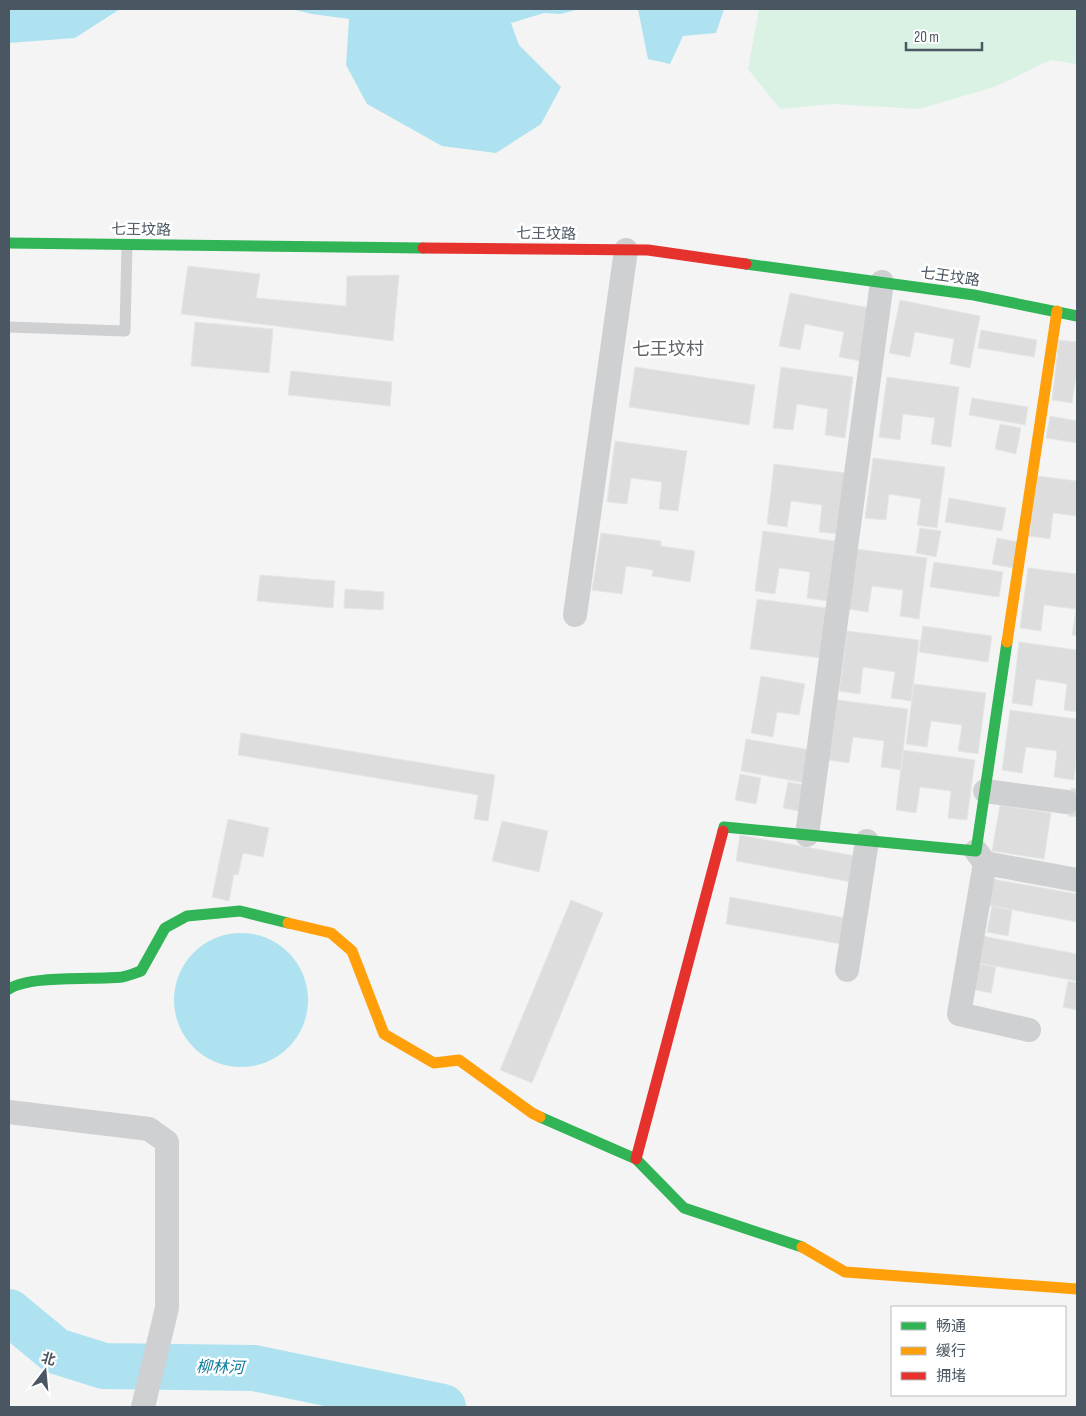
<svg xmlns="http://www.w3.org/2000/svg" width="1086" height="1416" font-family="'Sofia Sans Condensed','Noto Sans SC',sans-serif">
<rect width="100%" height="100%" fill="#f4f4f4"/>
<path fill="#d9f2e3" d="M759 9H1077V64L1051 60 994 87 919 109 833 104 780 109 748 69Z"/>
<path fill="#aee2f0" d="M9 9H120L75 38 9 43Z
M291 9H580L560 14 544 13 511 23 519 45 561 87 541 124 496 153 442 146 367 104 346 65 349 19 312 14Z
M638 9H724L716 33 683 36 670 64 648 59Z
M174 1000a67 67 0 1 1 134 0a67 67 0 1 1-134 0Z"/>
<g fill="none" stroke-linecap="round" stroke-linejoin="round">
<path stroke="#aee2f0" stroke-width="46" d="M9 1312 56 1351 104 1366 254 1368 443 1407"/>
</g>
<path fill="#ddddde" stroke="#e5e6e7" d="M188 266 260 274 256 298 346 306 347 276 399 275 393 341 181 314Z
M790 293 870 308 860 361 839 357 844 332 805 324 800 350 779 346Z
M900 300 980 316 970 368 950 364 954 339 915 332 910 357 889 353Z
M195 322 273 329 269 373 191 366Z
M981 330 1037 340 1034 357 978 348Z
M1059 340 1077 342V377H1076L1072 403 1052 400Z
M635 367 755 385 749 425 629 407Z
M781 367 853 377 845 438 825 435 828 409 797 404 793 430 773 428Z
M291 371 392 382 390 406 288 395Z
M887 377 959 387 951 447 931 444 935 418 903 414 900 440 879 437Z
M972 398 1028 407 1025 425 969 415Z
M1050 416 1077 421V443L1046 438Z
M1000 424 1021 428 1016 454 995 449Z
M615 441 687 451 678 511 659 509 662 482 631 478 627 504 607 502Z
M873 458 945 467 937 528 917 525 921 499 889 494 886 520 865 518Z
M774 464 846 473 838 534 819 532 822 505 791 501 787 527 767 524Z
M1037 476 1077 481V516L1053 513 1050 539 1029 536Z
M949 498 1006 508 1002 531 945 522Z
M920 528 941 531 936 557 916 553Z
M763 531 835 541 827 601 807 598 810 572 779 568 775 594 755 591Z
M601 533 661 541V546L695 551 690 582 652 576 653 570 626 566 622 594 592 590Z
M997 538 1018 542 1013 568 992 564Z
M855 549 927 558 919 619 900 616 903 590 872 586 868 612 848 609Z
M934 562 1003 572 999 597 930 587Z
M1028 568 1077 574V636L1072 635 1076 609 1044 605 1041 631 1020 628Z
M260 575 335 581 333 608 257 601Z
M345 589 384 592 383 610 344 608Z
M757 599 828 608 821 658 750 649Z
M923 626 992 636 988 662 919 652Z
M847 631 919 640 911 701 891 698 895 672 863 667 860 694 839 691Z
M1019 642 1077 650V712L1064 710 1067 684 1036 679 1032 706 1012 703Z
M761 676 805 684 799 715 777 712 773 737 751 733Z
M914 684 986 693 978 754 958 751 962 725 931 721 927 747 906 744Z
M837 700 908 709 901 770 881 767 884 741 853 737 849 763 829 760Z
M1010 710 1077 719V751L1074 780 1054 777 1057 751 1026 747 1022 773 1002 770Z
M241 733 495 775 488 821 474 819 478 795 238 755Z
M746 739 811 750 805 783 741 771Z
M903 750 975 760 967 820 948 818 951 791 920 787 916 813 896 810Z
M740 774 761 778 756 804 735 800Z
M788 782 809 786 804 812 783 808Z
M1071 788 1077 789V817L1068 816Z
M1000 805 1051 813 1044 859 992 851Z
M228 819 269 828 263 857 243 853 238 875 234 874 229 901 212 897Z
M502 821 548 831 539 872 492 861Z
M740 835 856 856 851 882 736 861Z
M992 879 1077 894V922L987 905Z
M730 897 846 918 841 944 726 924Z
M571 900 603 913 532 1083 500 1070Z
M992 906 1012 910 1008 936 987 932Z
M977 935 1077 954V981L973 962Z
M975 963 996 967 991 993 970 989Z
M1068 981 1077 983V1010L1063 1007Z"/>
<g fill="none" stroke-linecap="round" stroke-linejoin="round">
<path stroke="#ced0d2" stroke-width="11" d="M9 327 125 331 127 245"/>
<path stroke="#ced0d2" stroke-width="24" d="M575 615 626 250
M985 791 1067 802
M807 835 882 282
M976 851 985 863 959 1014 1029 1030
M985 863 1077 880
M847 970 867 841
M9 1112 149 1129 167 1142V1308L143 1407"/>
<path stroke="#30b455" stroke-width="11" d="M9 243 423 248
M746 264 974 295 1077 316
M723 831 724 827 976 851 1007 642
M9 989C30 975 95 980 122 977 129 976 135 973 141 971L165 928 187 916 240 911 288 923
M540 1117 636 1159 684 1208 802 1247"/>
<path stroke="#ff9f0a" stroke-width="11" d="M1007 642 1057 311
M288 923 331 933 352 951 384 1034 434 1063 459 1060 532 1113 540 1117
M802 1247 845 1272 1077 1289"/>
<path stroke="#e5322d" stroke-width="11" d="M423 248 648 250 746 264
M636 1159 723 831"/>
</g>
<g text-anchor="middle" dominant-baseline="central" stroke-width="5" stroke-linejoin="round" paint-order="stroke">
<g font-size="15" fill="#4a5661" stroke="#fff">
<text transform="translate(141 230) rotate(1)">七王坟路</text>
<text transform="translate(546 234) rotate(1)">七王坟路</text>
<text transform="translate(950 277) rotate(8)">七王坟路</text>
</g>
<g font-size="16" font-style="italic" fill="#0c7c9b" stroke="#fff">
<text transform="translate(220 1368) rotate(1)">柳林河</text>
</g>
<g font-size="18" fill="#5f6368" stroke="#fff">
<text x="668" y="349">七王坟村</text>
</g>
</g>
<rect width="1086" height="1416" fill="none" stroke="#4a5661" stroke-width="20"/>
<rect x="891" y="1306" width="175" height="90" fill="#ffffff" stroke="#b7bbc0"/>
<rect x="901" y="1322" width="25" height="8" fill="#30b455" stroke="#b7bbc0"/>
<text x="936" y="1331" font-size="15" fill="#4a5661">畅通</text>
<rect x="901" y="1347" width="25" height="8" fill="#ff9f0a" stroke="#b7bbc0"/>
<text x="936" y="1356" font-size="15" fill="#4a5661">缓行</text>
<rect x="901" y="1372" width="25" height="8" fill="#e5322d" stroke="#b7bbc0"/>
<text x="936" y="1381" font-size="15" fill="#4a5661">拥堵</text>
<g transform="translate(45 1371) rotate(16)" stroke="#ffffff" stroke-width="4" paint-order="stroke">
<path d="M0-4L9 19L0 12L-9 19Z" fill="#4a5661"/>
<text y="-8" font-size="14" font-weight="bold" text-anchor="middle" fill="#4a5661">北</text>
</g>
<path d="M906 42v8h76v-8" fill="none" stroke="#4a5661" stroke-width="2.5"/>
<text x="914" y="42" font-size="15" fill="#4a5661" stroke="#ffffff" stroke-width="4" paint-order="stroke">20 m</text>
</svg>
